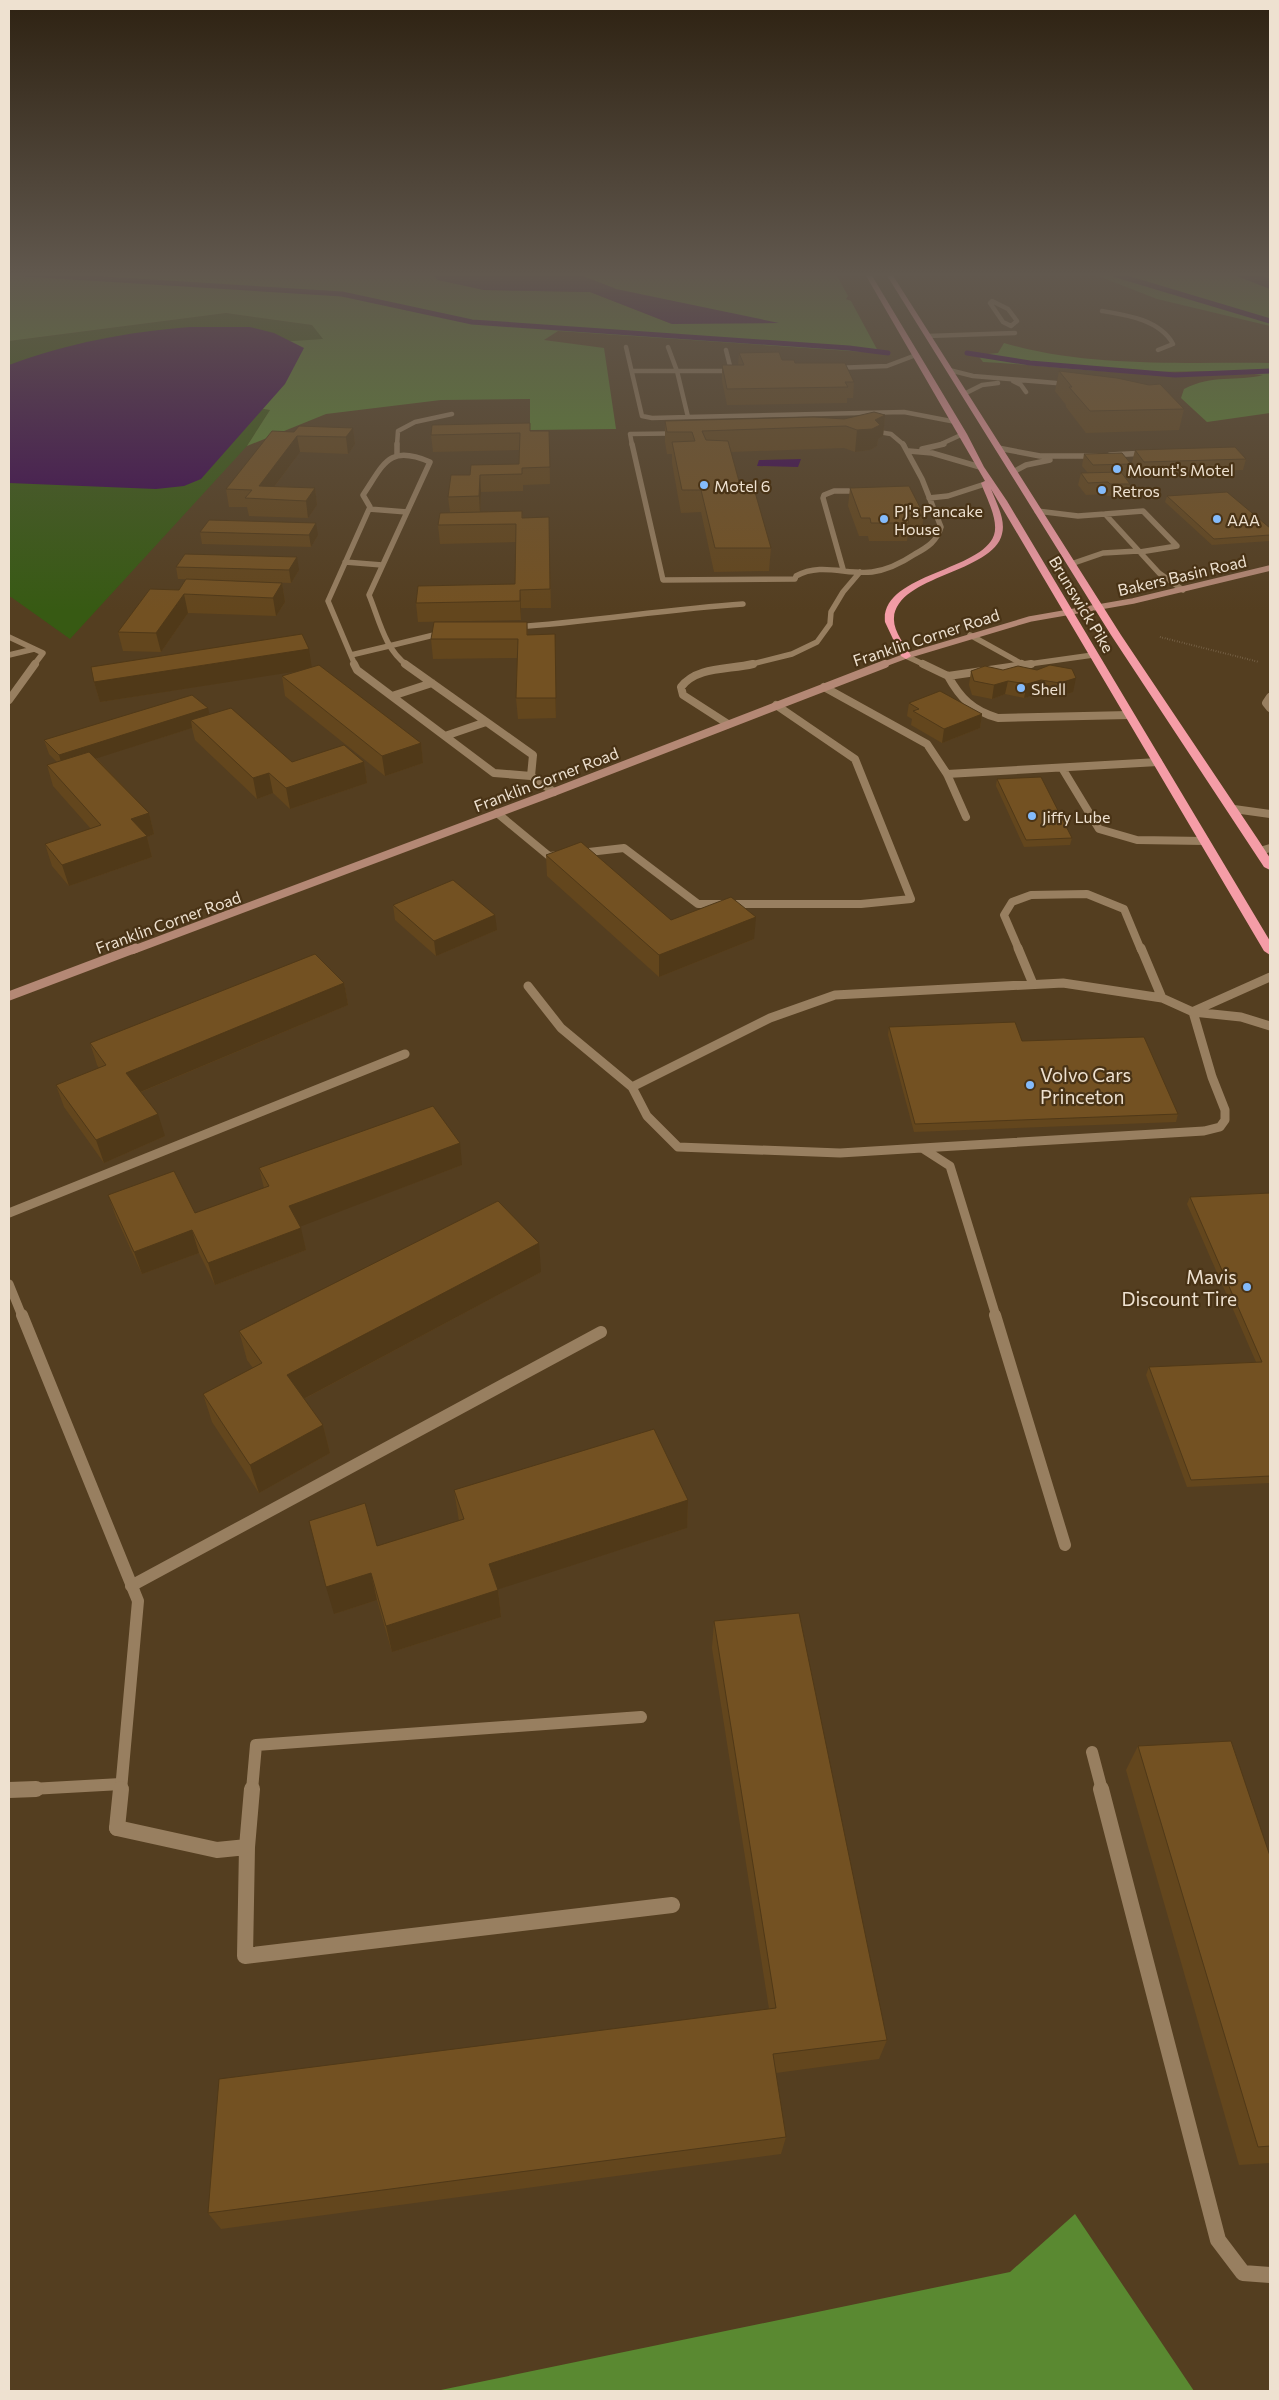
<svg xmlns="http://www.w3.org/2000/svg" width="1279" height="2400" font-family="Commissioner,sans-serif">
<rect width="100%" height="100%" fill="#543e20"/>
<path fill="#375a13" d="M226 313 312 325 324 339 246 406 270 410 247 446 70 639 11 597H9V341Z"/>
<path fill="#5a8931" d="M9 274H432L438 280 484 290 590 292 672 324 616 289 578 274H836L848 296 846 299 851 301 879 353 558 331 544 340 604 348 616 429 530 430V399L441 400 326 414 247 446 270 410 246 406 265 343 323 339 312 325 226 313 9 341Z
M1093 274H1270V326L1157 299Z
M1004 343C1089 368 1182 362 1270 363V413L1207 422 1181 398 1184 389C1212 374 1237 382 1263 375 1214 368 1166 373 1117 372 1072 370 1028 364 983 362L978 355 998 353Z
M1075 2214 1194 2391H436L1010 2272Z"/>
<path fill="#3c0553" d="M432 274H578L616 289 779 323 672 324 590 292 484 290 438 280Z
M190 327H250L274 333 304 348 285 384 201 479 184 486 156 489 9 483V365C68 343 127 332 190 327Z
M801 459 798 467 757 466 759 460Z"/>
<g fill="none" stroke-linecap="round" stroke-linejoin="round">
<path stroke="#3c0553" stroke-width="5" d="M24 274 342 294 472 322 849 348 888 353
M1113 274 1270 321
M967 353 1030 363 1175 375 1270 371"/>
<path fill="#3c0553" fill-rule="evenodd" d="M1236 274H1257L1270 279V289L1239 277Z"/>
<path stroke="#89765d" stroke-width="1" stroke-dasharray="0.5 2" stroke-linecap="butt" d="M1199 274 1270 301"/>
<path stroke="#89765d" stroke-width="2" stroke-dasharray="0.5 2" stroke-linecap="butt" d="M1160 637 1259 662"/>
<path stroke="#987f60" stroke-width="4.5" d="M992 301 1008 309 1017 321 1011 326 1003 322 990 303Z
M1102 311C1127 315 1160 320 1173 344L1158 350
M928 336 1015 333
M626 347 642 416 652 418 688 417
M726 350 730 366
M730 366V371H677L688 417 904 412 956 422
M835 368 887 366 916 355
M949 370 973 376 1056 383
M632 371H677L668 347
M1013 381 1021 385 1026 392
M964 394 982 385 998 383
M397 445 398 431 415 422 452 414
M632 445 630 434 872 431 891 434 904 445
M939 445 963 434"/>
<path stroke="#987f60" stroke-width="5.5" d="M632 444 663 580 795 579 796 576C821 562 846 575 872 572 887 570 903 562 915 554 928 547 937 541 941 527L922 479 903 444
M998 448 1040 456H1096
M922 449 944 444
M909 451 932 453 980 467
M397 454V444
M1110 455 1146 453
M1013 472 1026 465 1050 460
M929 498 948 496 985 484
M1037 511 1078 516 1105 514
M1140 552 1177 546 1143 511 1105 514 1159 573 1183 590
M1071 564 1103 553 1138 551
M843 569 823 498 824 495 834 491H862
M515 627C591 622 667 609 743 604
M970 635 1024 665
M9 637 43 653 34 665
M389 646 446 632
M9 655 34 649
M906 656 925 665
M748 665 792 654 817 642 830 624 831 612 843 592 860 572
M1022 665 1093 655"/>
<path stroke="#987f60" stroke-width="8" d="M923 664 948 676 1031 664
M1022 664 1024 665
M948 676C960 698 973 711 998 718L1129 715
M824 687 927 744 947 774 966 817
M1270 697 1266 703 1270 708
M9 700 35 664
M728 724 683 695 681 687C697 666 729 670 753 664
M1062 768 1099 829 1137 840 1205 841
M947 774 1158 762
M1234 809 1270 814
M497 813 549 856 560 855
M1260 851 1270 848
M580 853 624 848 698 904H861L911 899 855 759 776 705
M1019 950 1004 915 1012 902 1031 895 1087 894 1124 909 1141 950"/>
<path stroke="#987f60" stroke-width="9" d="M1018 948 1033 984
M1141 948 1162 998
M528 986 561 1028 632 1087
M1194 1011 1270 977
M922 1148 1204 1131 1220 1127 1225 1120V1110L1212 1077 1193 1012
M9 1213 405 1054
M996 1316 950 1166 922 1148 840 1153 678 1147 647 1116 632 1087 770 1018 835 995 1063 983 1162 998 1193 1012 1241 1017 1270 1026"/>
<path stroke="#987f60" stroke-width="12" d="M995 1315 1065 1545
M131 1586 601 1332
M1092 1752 1102 1790
M13 1790 121 1784
M252 1790 256 1745 641 1717"/>
<path stroke="#987f60" stroke-width="16" d="M1101 1789 1218 2240 1243 2273 1270 2275
M9 1790 36 1789
M117 1828 217 1850 247 1847 252 1789
M247 1847 245 1956 672 1905"/>
<path stroke="#987f60" stroke-width="5.5" d="M369 509 407 512
M345 562 382 565
M351 655 389 646
M355 665 328 601 370 507 363 495C384 464 388 444 430 462L369 595C379 619 385 650 407 665"/>
<path stroke="#987f60" stroke-width="8" d="M354 664 357 670 494 773 531 776
M405 664 533 755 531 776
M392 696 432 683
M445 736 486 722
M531 776 554 792"/>
<path stroke="#987f60" stroke-width="9" d="M9 1284 22 1316"/>
<path stroke="#987f60" stroke-width="12" d="M22 1315 138 1601 121 1790"/>
<path stroke="#987f60" stroke-width="16" d="M117 1828 121 1789"/>
<path stroke="#b48875" stroke-width="5.5" d="M882 665 906 656 1030 619 1133 601 1270 568"/>
<path stroke="#b48875" stroke-width="8" d="M133 950 554 792 885 664"/>
<path stroke="#b48875" stroke-width="9" d="M9 996 136 948"/>
<path fill="#f59da7" fill-rule="evenodd" d="M865 274H871L967 434 984 467 1007 501 1270 941V955L1264 951 991 489C996 502 1006 520 1002 534 993 573 897 575 894 618 893 631 905 645 911 656L906 659 901 656 885 622C880 574 982 571 994 535 999 520 986 497 981 483L985 481Z
M886 274H892L1121 635 1257 838 1270 858V870L1264 867 1111 635Z"/>
</g>
<path fill="#63461d" d="M739 353 782 360 854 382 853 398H847V403L727 405 722 381V365H738Z
M1059 371 1184 409 1179 430 1086 433 1066 407V405L1055 391Z
M885 415 883 436 878 439 877 446 870 450 855 452 844 448 731 452 740 485 771 548 769 571 714 572 701 512 681 513 672 463V454H667L665 442V421L844 419Z
M353 428 355 444 348 454 300 452 275 486 315 488 317 505 308 518 249 516 247 507H229L226 489 294 432Z
M530 431H549L550 484 523 485V491L481 492 480 512 522 511 523 518 549 535 551 608H521V620L418 622 416 603 515 584 516 542 440 544 438 525 450 512 448 497 470 475 519 464V450L433 452 431 435Z
M1135 450 1246 459 1243 470 1142 473 1132 462Z
M1084 454 1131 464 1129 476H1124L1130 484 1128 495 1107 496 1106 494 1086 495 1078 485 1081 473H1088L1082 466Z
M850 488 924 515 921 533H908L907 541H869L868 536H859L848 506Z
M1167 496 1270 528V541L1212 545 1165 502Z
M200 532 318 535 311 547 202 544Z
M176 567 299 570 291 583 178 579Z
M282 583 285 602 276 616 188 613 161 652 123 651 118 632 179 590Z
M527 622 528 635 555 634 556 718 518 719 516 698 517 658 433 659 431 639Z
M312 667 421 743 423 763 385 776 285 696 282 676 302 670 100 702 94 682Z
M1037 670 1073 692 1057 697 1038 694 1024 698 1005 694 992 699 972 695 969 685 971 671Z
M909 703 982 714 980 728 942 743 911 725 912 719 907 716Z
M209 715 292 762H364L367 783 290 809 273 793 257 799 195 740 192 728 96 758 149 813 154 834 147 837 152 857 69 886 52 866 45 844 91 829 53 786 47 765 57 762 49 754 44 740Z
M997 779 1072 838 1070 845 1024 847 996 786Z
M546 855 671 920 754 939 659 977 547 876Z
M393 905 497 930 436 956 395 920Z
M344 983 348 1005 141 1092 165 1136 104 1163 64 1107 56 1085 99 1068 97 1065 90 1043Z
M889 1027 1022 1041 1178 1114 1176 1122 914 1132 888 1035Z
M462 1165 300 1226 306 1250 215 1285 199 1253 142 1274 116 1217 108 1195 195 1213 264 1188 259 1168Z
M1270 1193V1483L1187 1487 1146 1375 1149 1367 1256 1362 1187 1204 1190 1197Z
M541 1272 304 1399 323 1425 330 1453 259 1493 212 1422 203 1394 253 1368 247 1360 239 1331Z
M454 1490 688 1500 687 1528 498 1589 501 1617 392 1652 377 1600 334 1614 377 1546 459 1521Z
M714 1621 887 2040 879 2059 776 2073 786 2137 781 2154 221 2229 208 2213 769 2009 712 1648Z
M1138 1746 1270 1856V2163L1239 2165 1126 1770Z"/>
<path fill="#503918" d="M885 415 883 436 878 439 877 446 870 450 855 452 857 430Z
M353 428 355 444 348 454 346 437Z
M297 436 300 452 265 499 259 486Z
M480 475 481 492 480 514 479 496Z
M315 488 317 505 308 518 306 501Z
M316 523 318 535 311 547 309 535Z
M297 557 299 570 291 583 289 570Z
M282 583 285 602 276 616 273 598Z
M520 590 521 608V620L520 601Z
M184 594 188 613 161 652 156 633Z
M555 634V654L556 718V698Z
M309 649 312 669 100 702 94 682Z
M1076 678 1073 692 1057 697 1060 683Z
M1041 680 1038 694 1024 698 1027 684Z
M1008 681 1005 694 992 699 994 685Z
M208 708 211 722 191 720 192 728 63 769 59 755Z
M982 714 980 728 942 743 944 729Z
M421 743 423 763 385 776 382 756Z
M364 762 367 783 290 809 286 788Z
M269 773 273 793 257 799 253 778Z
M149 813 154 834 147 837 152 857 69 886 62 865 131 819Z
M495 915 497 930 436 956 434 941Z
M756 917 754 939 659 977V955Z
M344 983 348 1005 133 1095 126 1073Z
M158 1114 165 1136 104 1163 96 1140Z
M460 1143 462 1165 294 1229 289 1206Z
M301 1228 306 1250 215 1285 208 1263Z
M192 1230 199 1253 142 1274 134 1252Z
M539 1243 541 1272 294 1404 287 1375Z
M323 1425 330 1453 259 1493 250 1465Z
M688 1500 687 1528 493 1591 489 1564Z
M371 1573 377 1600 334 1614 326 1587Z
M498 1590 501 1617 392 1652 386 1626Z"/>
<path fill="#735122" stroke="#503918" d="M779 352 782 360H794L795 363H845L854 382H845L848 387 727 389 722 365H744L739 353Z
M1059 371 1117 378 1149 385 1160 384 1184 409 1090 411 1069 387H1072Z
M874 412 885 415 875 420 880 425 872 429 857 430 846 426 702 431 706 440 728 441 740 485H753L771 548H715L701 490H682L672 442 695 441 692 432H667L665 421 814 417 844 419Z
M530 423V431H549L550 467 522 468V474L480 475 479 496 448 497 451 475H470L471 465 519 464 520 433 431 435 432 425Z
M299 426 353 428 346 437 297 436 259 486 315 488 306 501 245 498 252 490 226 489 272 431 294 432Z
M1235 447 1246 459 1144 462 1135 450Z
M1122 453 1131 464 1093 465 1084 454Z
M1121 472 1130 484H1110L1108 482 1088 483 1081 473Z
M909 486 924 515H907L909 523H871L870 518H861L850 488Z
M1227 492 1270 528V535L1214 539 1167 496Z
M522 511V518L549 517 550 589 520 590V601L416 603 418 586 515 584 516 524 438 525 440 513Z
M209 520 316 523 309 535 200 532Z
M185 554 297 557 289 570 176 567Z
M186 579 282 583 273 598 184 594 156 633 118 632 150 589 179 590Z
M434 622H527V635L555 634 556 698H516L518 639H431Z
M302 634 309 649 94 682 91 667Z
M319 665 421 743 382 756 282 676Z
M1050 665 1072 669 1076 678 1060 683 1041 680 1027 684 1008 681 994 685 974 681 971 671 985 666 1003 670 1018 666 1037 670Z
M940 691 982 714 944 729 913 711 919 709 909 703Z
M192 695 208 708 59 755 44 740Z
M231 708 292 762 344 745 364 762 286 788 269 773 253 778 191 720Z
M89 752 149 813 131 819 147 836 62 865 45 844 101 825 47 765Z
M1041 777 1072 838 1026 840 997 779Z
M581 842 671 920 731 897 756 917 659 955 546 855Z
M453 880 495 915 434 941 393 905Z
M315 954 344 983 126 1073 158 1114 96 1140 56 1085 106 1065 90 1043Z
M1015 1022 1022 1041 1144 1037 1178 1114 915 1124 889 1027Z
M433 1106 460 1143 289 1206 301 1228 208 1263 192 1230 134 1252 108 1195 174 1171 195 1213 269 1186 259 1168Z
M1270 1193V1476L1191 1480 1149 1367 1262 1362 1190 1197Z
M498 1201 539 1243 287 1375 323 1425 250 1465 203 1394 262 1363 239 1331Z
M654 1429 688 1500 489 1564 498 1590 386 1626 371 1573 326 1587 309 1521 365 1503 377 1546 464 1519 454 1490Z
M799 1613 887 2040 773 2054 786 2137 208 2213 219 2079 776 2008 714 1621Z
M1231 1741 1270 1856V2146L1258 2147 1138 1746Z"/>
<linearGradient id="sky" x2="0" y2="1"><stop stop-color="#2e2212"/><stop offset="0.45" stop-color="#61584e"/><stop offset="1" stop-color="#61584e" stop-opacity="0"/></linearGradient>
<rect width="1279" height="610" fill="url(#sky)"/>
<g fill="#84bbfb" stroke="#493316" stroke-width="2">
<circle cx="1117" cy="469" r="5"/>
<circle cx="704" cy="485" r="5"/>
<circle cx="1102" cy="490" r="5"/>
<circle cx="884" cy="519" r="5"/>
<circle cx="1217" cy="519" r="5"/>
<circle cx="1021" cy="688" r="5"/>
<circle cx="1032" cy="816" r="5"/>
<circle cx="1030" cy="1085" r="5"/>
<circle cx="1247" cy="1287" r="5"/>
</g>
<g text-anchor="middle" dominant-baseline="central" stroke-width="4.5" stroke-linejoin="round" paint-order="stroke">
<g font-size="16" fill="#eee1d0" stroke="#493316" text-anchor="start">
<text x="1127" y="469">Mount's Motel</text>
<text x="714" y="485">Motel 6</text>
<text x="1112" y="490">Retros</text>
<text x="894" y="510">PJ's Pancake<tspan x="894" dy="18">House</tspan></text>
<text x="1227" y="519">AAA</text>
<text x="1031" y="688">Shell</text>
<text x="1042" y="816">Jiffy Lube</text>
</g>
<g font-size="16" fill="#eee1d0" stroke="#493316">
<text transform="translate(1182 575) rotate(-13)">Bakers Basin Road</text>
<text transform="translate(1082 604) rotate(59)">Brunswick Pike</text>
<text transform="translate(926 637) rotate(-18)">Franklin Corner Road</text>
<text transform="translate(546 779) rotate(-21)">Franklin Corner Road</text>
<text transform="translate(168 922) rotate(-20)">Franklin Corner Road</text>
</g>
<g font-size="19" fill="#eee1d0" stroke="#493316" text-anchor="start">
<text x="1040" y="1074">Volvo Cars<tspan x="1040" dy="22">Princeton</tspan></text>
<text x="1237" y="1276" text-anchor="end">Mavis<tspan x="1237" dy="22">Discount Tire</tspan></text>
</g>
</g>
<rect width="1279" height="2400" fill="none" stroke="#eee1d0" stroke-width="20"/>
</svg>
